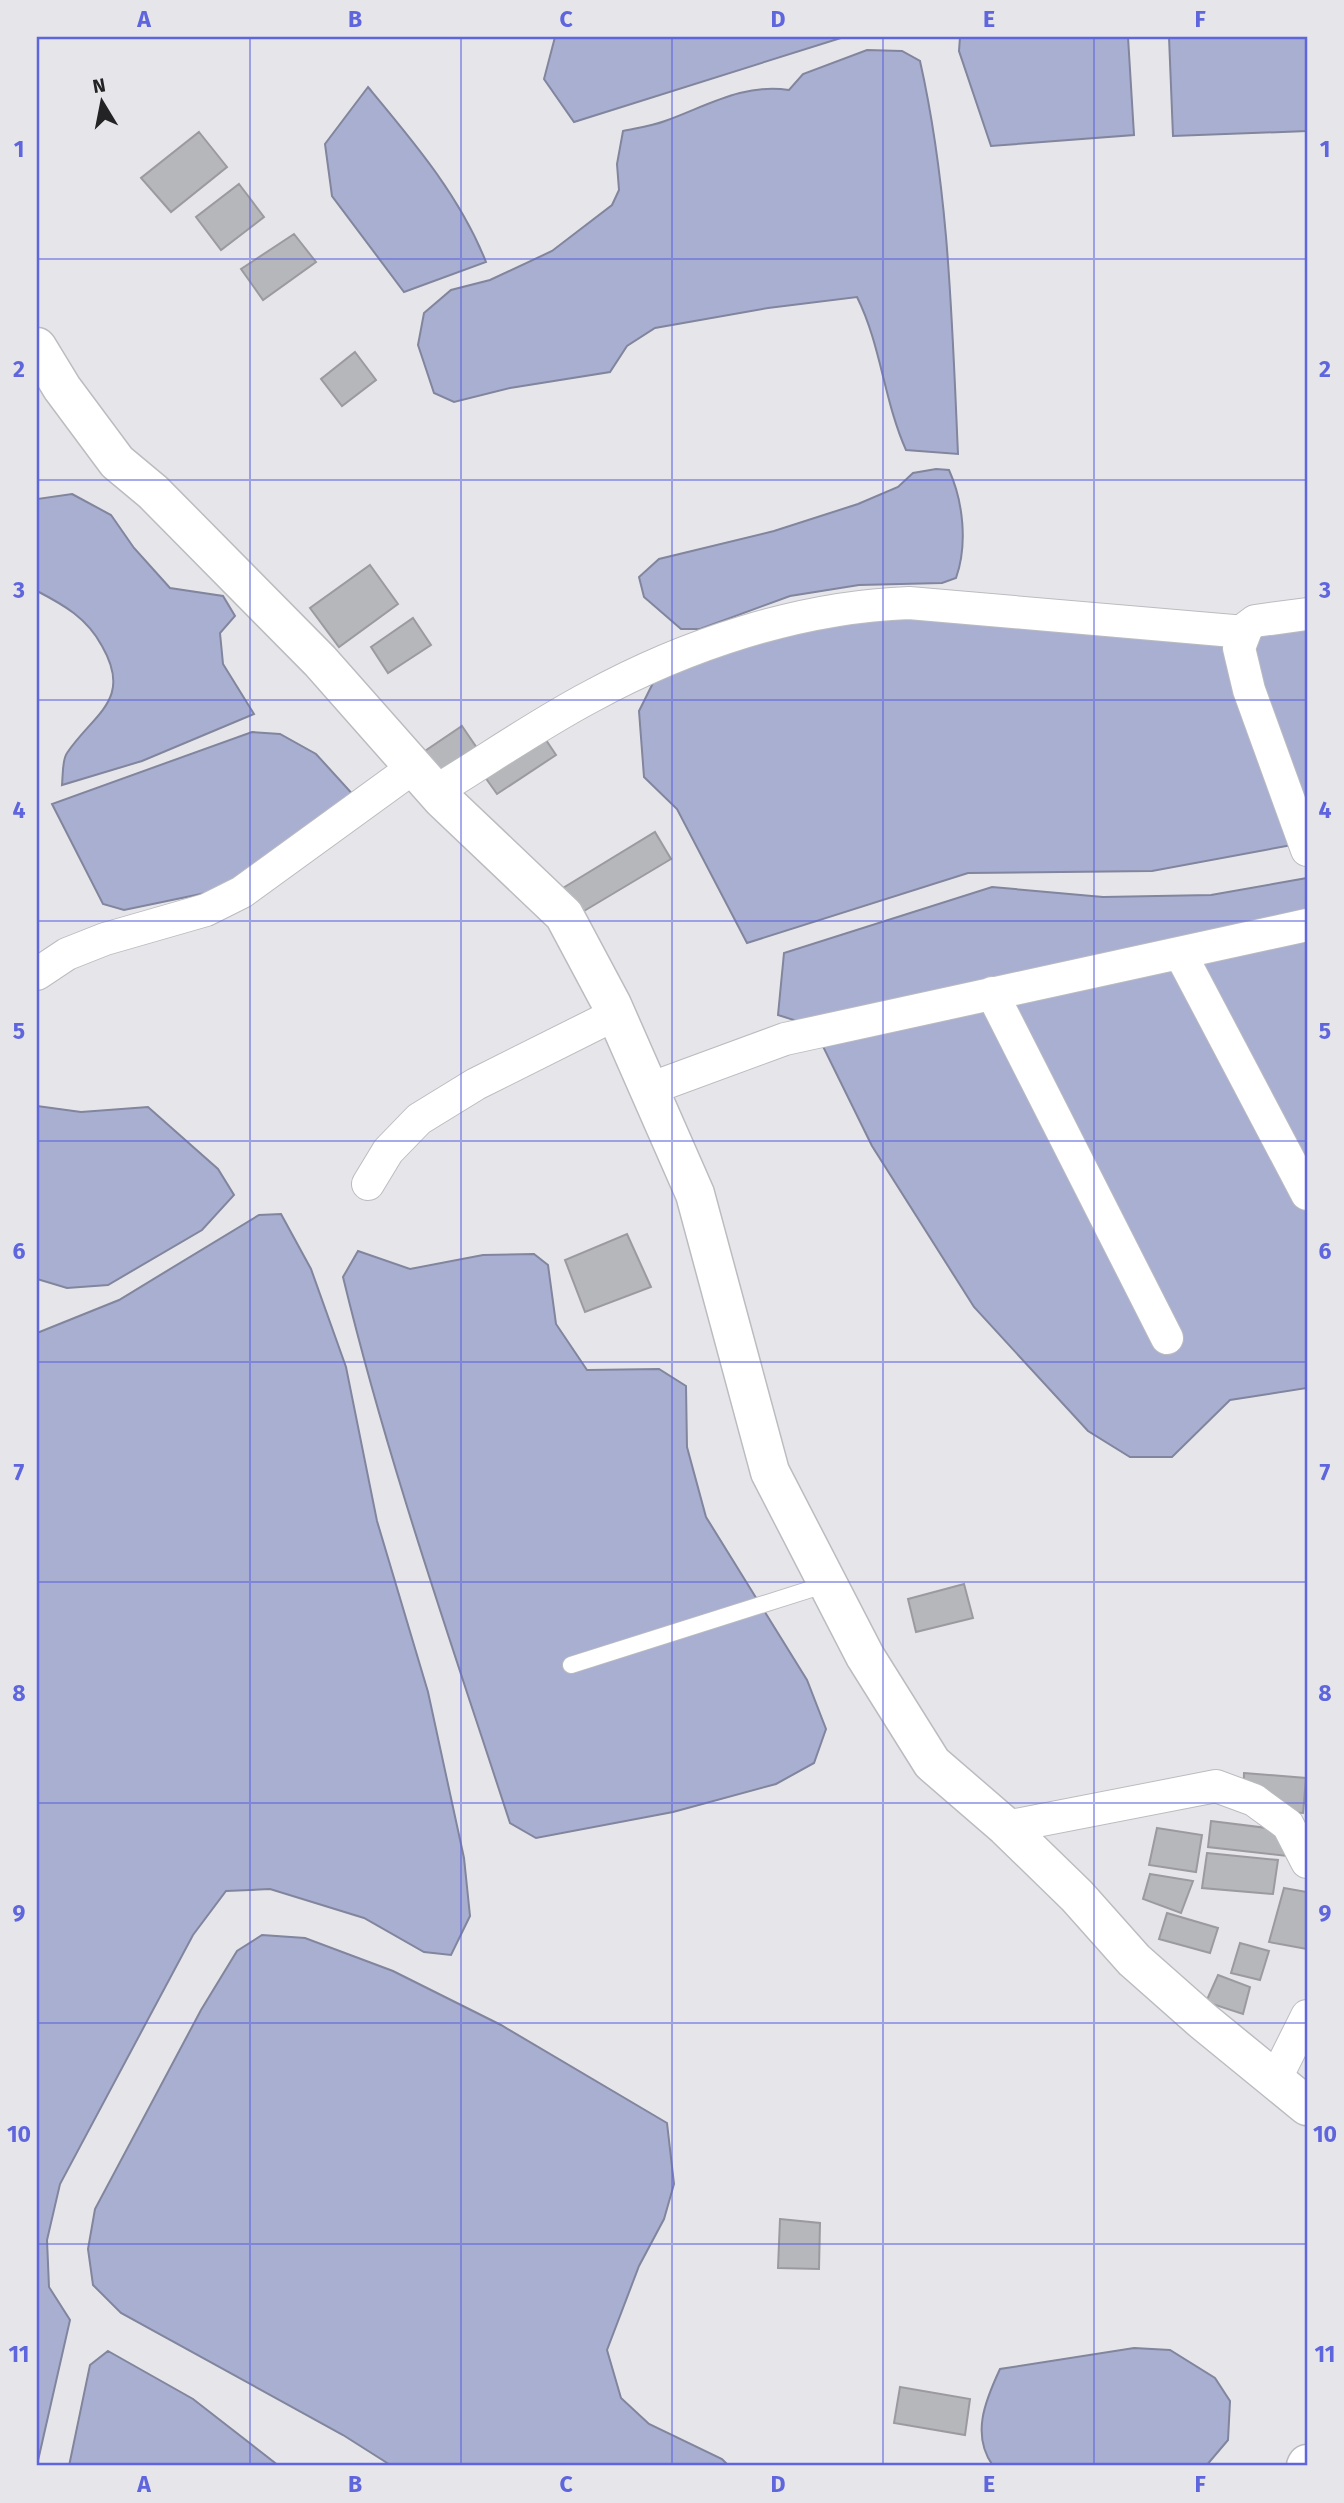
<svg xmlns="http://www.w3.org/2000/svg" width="1344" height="2503" font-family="'Fira Sans',sans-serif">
<rect width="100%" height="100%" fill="#e6e6ea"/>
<path fill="#a9afd1" stroke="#81859d" stroke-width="2" d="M555 37H844L574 122 544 79Z
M960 37H1128L1134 135 991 146 959 51Z
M1169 37H1307V131L1173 136Z
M867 50 902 51 920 61C949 190 952 322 958 454L906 450C884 401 881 345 857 297L768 308 655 328 627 346 610 372 510 388 454 402 434 393 418 345 424 313 451 290 490 280 552 251 612 205 619 190 617 164 623 131C637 128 652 126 665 121 707 106 743 83 789 90L803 74Z
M368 87C413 141 460 196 486 262L404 292 332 196 325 144Z
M936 469 949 470C963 501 968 544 956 578L942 583 859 585 790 596 700 629H681L644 597 639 577 659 559 774 531 858 504 898 487 913 473Z
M72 494 111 515 134 548 170 588 223 596 235 616 220 633 223 664 254 714 142 761 62 785C63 775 62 760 67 753 94 713 133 700 102 646 87 618 64 605 37 591V499Z
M895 607 1227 638 1292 845 1152 871 968 873 747 943 677 809 644 777 639 711 658 673 739 640Z
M1307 617V846L1252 680 1254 630Z
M252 732 280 734 316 754 357 799 220 890 124 910 103 904 52 804Z
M1307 878V1388L1230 1400 1172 1457H1130L1088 1431 974 1307 872 1146 813 1026 778 1015 784 953 992 887 1103 897 1211 895Z
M37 1106 81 1112 148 1107 218 1169 234 1195 202 1230 108 1285 67 1288 37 1279Z
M281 1214 311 1269 346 1367 377 1521 428 1692 464 1858 470 1916 451 1955 424 1952 364 1918 270 1889 226 1891 193 1935 60 2184 47 2240 49 2287 70 2320 37 2465V1333L119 1300 259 1215Z
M358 1251 410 1269 483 1255 534 1254 548 1265 556 1324 587 1370 659 1369 686 1386 687 1447 706 1517 807 1680 826 1729 814 1763 776 1784 673 1812 536 1838 510 1823C451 1642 388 1463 343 1277Z
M262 1935 305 1938 393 1971 501 2025 667 2123 674 2184 664 2219 639 2266 607 2350 621 2398 649 2424 722 2459 729 2466H392L343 2435 121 2313 93 2285 88 2249 95 2209 201 2010 237 1951Z
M1134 2348 1170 2350 1215 2378 1230 2401 1228 2440 1206 2466H993C971 2435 985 2401 1000 2369Z
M108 2351 193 2399 279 2466H69L90 2365Z"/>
<path fill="#b6b7ba" stroke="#9b9b9f" stroke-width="2" d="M199 132 227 167 171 212 141 178Z
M239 184 264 217 221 250 196 217Z
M294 234 316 262 263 300 241 269Z
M355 352 376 380 342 406 321 379Z
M370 565 398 604 339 647 310 608Z
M413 618 431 645 388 673 371 647Z
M462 726 479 751 436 780 419 755Z
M540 731 556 755 497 794 480 770Z
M655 832 671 859 574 917 558 891Z
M627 1234 651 1287 585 1312 565 1260Z
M964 1584 973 1618 916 1632 908 1599Z
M1244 1773 1306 1778 1303 1813 1243 1810Z
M1211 1821 1291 1831 1287 1856 1208 1847Z
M1157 1828 1202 1835 1196 1872 1149 1865Z
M1207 1853 1278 1860 1273 1894 1202 1888Z
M1150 1874 1193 1881 1181 1913 1143 1899Z
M1284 1888 1307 1892V1949L1269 1942Z
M1167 1913 1218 1928 1210 1953 1159 1939Z
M1240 1943 1269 1951 1260 1980 1231 1973Z
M1218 1975 1250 1987 1243 2014 1206 2002Z
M780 2219 820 2223 819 2269 778 2268Z
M900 2387 970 2399 965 2435 894 2423Z"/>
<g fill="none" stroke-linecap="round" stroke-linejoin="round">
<defs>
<path id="lane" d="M571 1665 827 1584"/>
<path id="street" d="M1307 614 1255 621 1247 627 1239 648 1249 690 1307 850
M436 791C487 760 537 725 590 697 685 645 799 607 909 603L1245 632
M1180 953 1307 1194
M37 974 67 954 105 939 206 910 242 892 414 767
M992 993 1167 1338
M649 1089 785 1039 1307 925
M368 1184 388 1151 419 1119 476 1084 616 1014
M1006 1827 1216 1786 1254 1800 1288 1825 1307 1862
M1275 2080 1307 2016"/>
<path id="secondary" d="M37 347 62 388 117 462 153 492 320 661 442 799 564 915 612 1005 695 1194 770 1472 865 1656 932 1763 1006 1827 1077 1896 1134 1960 1203 2021 1307 2106
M1306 2466 1307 2464"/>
</defs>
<use href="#lane" stroke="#bbbcc0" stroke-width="18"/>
<use href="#street" stroke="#bbbcc0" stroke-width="34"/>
<use href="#secondary" stroke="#bbbcc0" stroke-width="41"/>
<use href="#lane" stroke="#fff" stroke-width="16"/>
<use href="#street" stroke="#fff" stroke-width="32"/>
<use href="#secondary" stroke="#fff" stroke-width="38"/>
</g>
<path fill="none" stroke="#5e65dd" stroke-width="2" stroke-opacity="0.55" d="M250 37V2466M461 37V2466M672 37V2466M883 37V2466M1094 37V2466M37 259H1307M37 480H1307M37 700H1307M37 921H1307M37 1141H1307M37 1362H1307M37 1582H1307M37 1803H1307M37 2023H1307M37 2244H1307"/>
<rect width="1344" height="2503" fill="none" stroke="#e6e6ea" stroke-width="77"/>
<g transform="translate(102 102) rotate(350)" stroke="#e6e6ea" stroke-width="5" paint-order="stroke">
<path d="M0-5L12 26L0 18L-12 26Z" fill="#232325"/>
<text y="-10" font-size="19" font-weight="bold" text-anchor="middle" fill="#232325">N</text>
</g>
<rect x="38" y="38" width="1268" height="2426" fill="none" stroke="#5e65dd" stroke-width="2.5"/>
<g font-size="23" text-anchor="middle" font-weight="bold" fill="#5e65dd">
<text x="144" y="27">A</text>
<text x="355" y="27">B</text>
<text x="566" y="27">C</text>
<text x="778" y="27">D</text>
<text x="989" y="27">E</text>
<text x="1200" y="27">F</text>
<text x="19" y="157">1</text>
<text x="1325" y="157">1</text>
<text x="19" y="377">2</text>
<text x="1325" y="377">2</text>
<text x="19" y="598">3</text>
<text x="1325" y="598">3</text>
<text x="19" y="818">4</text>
<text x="1325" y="818">4</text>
<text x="19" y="1039">5</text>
<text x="1325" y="1039">5</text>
<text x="19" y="1259">6</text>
<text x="1325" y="1259">6</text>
<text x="19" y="1480">7</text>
<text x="1325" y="1480">7</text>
<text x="19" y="1701">8</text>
<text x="1325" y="1701">8</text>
<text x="19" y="1921">9</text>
<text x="1325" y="1921">9</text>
<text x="19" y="2142">10</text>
<text x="1325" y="2142">10</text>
<text x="19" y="2362">11</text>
<text x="1325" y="2362">11</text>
<text x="144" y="2492">A</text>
<text x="355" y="2492">B</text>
<text x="566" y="2492">C</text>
<text x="778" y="2492">D</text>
<text x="989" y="2492">E</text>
<text x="1200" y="2492">F</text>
</g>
</svg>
